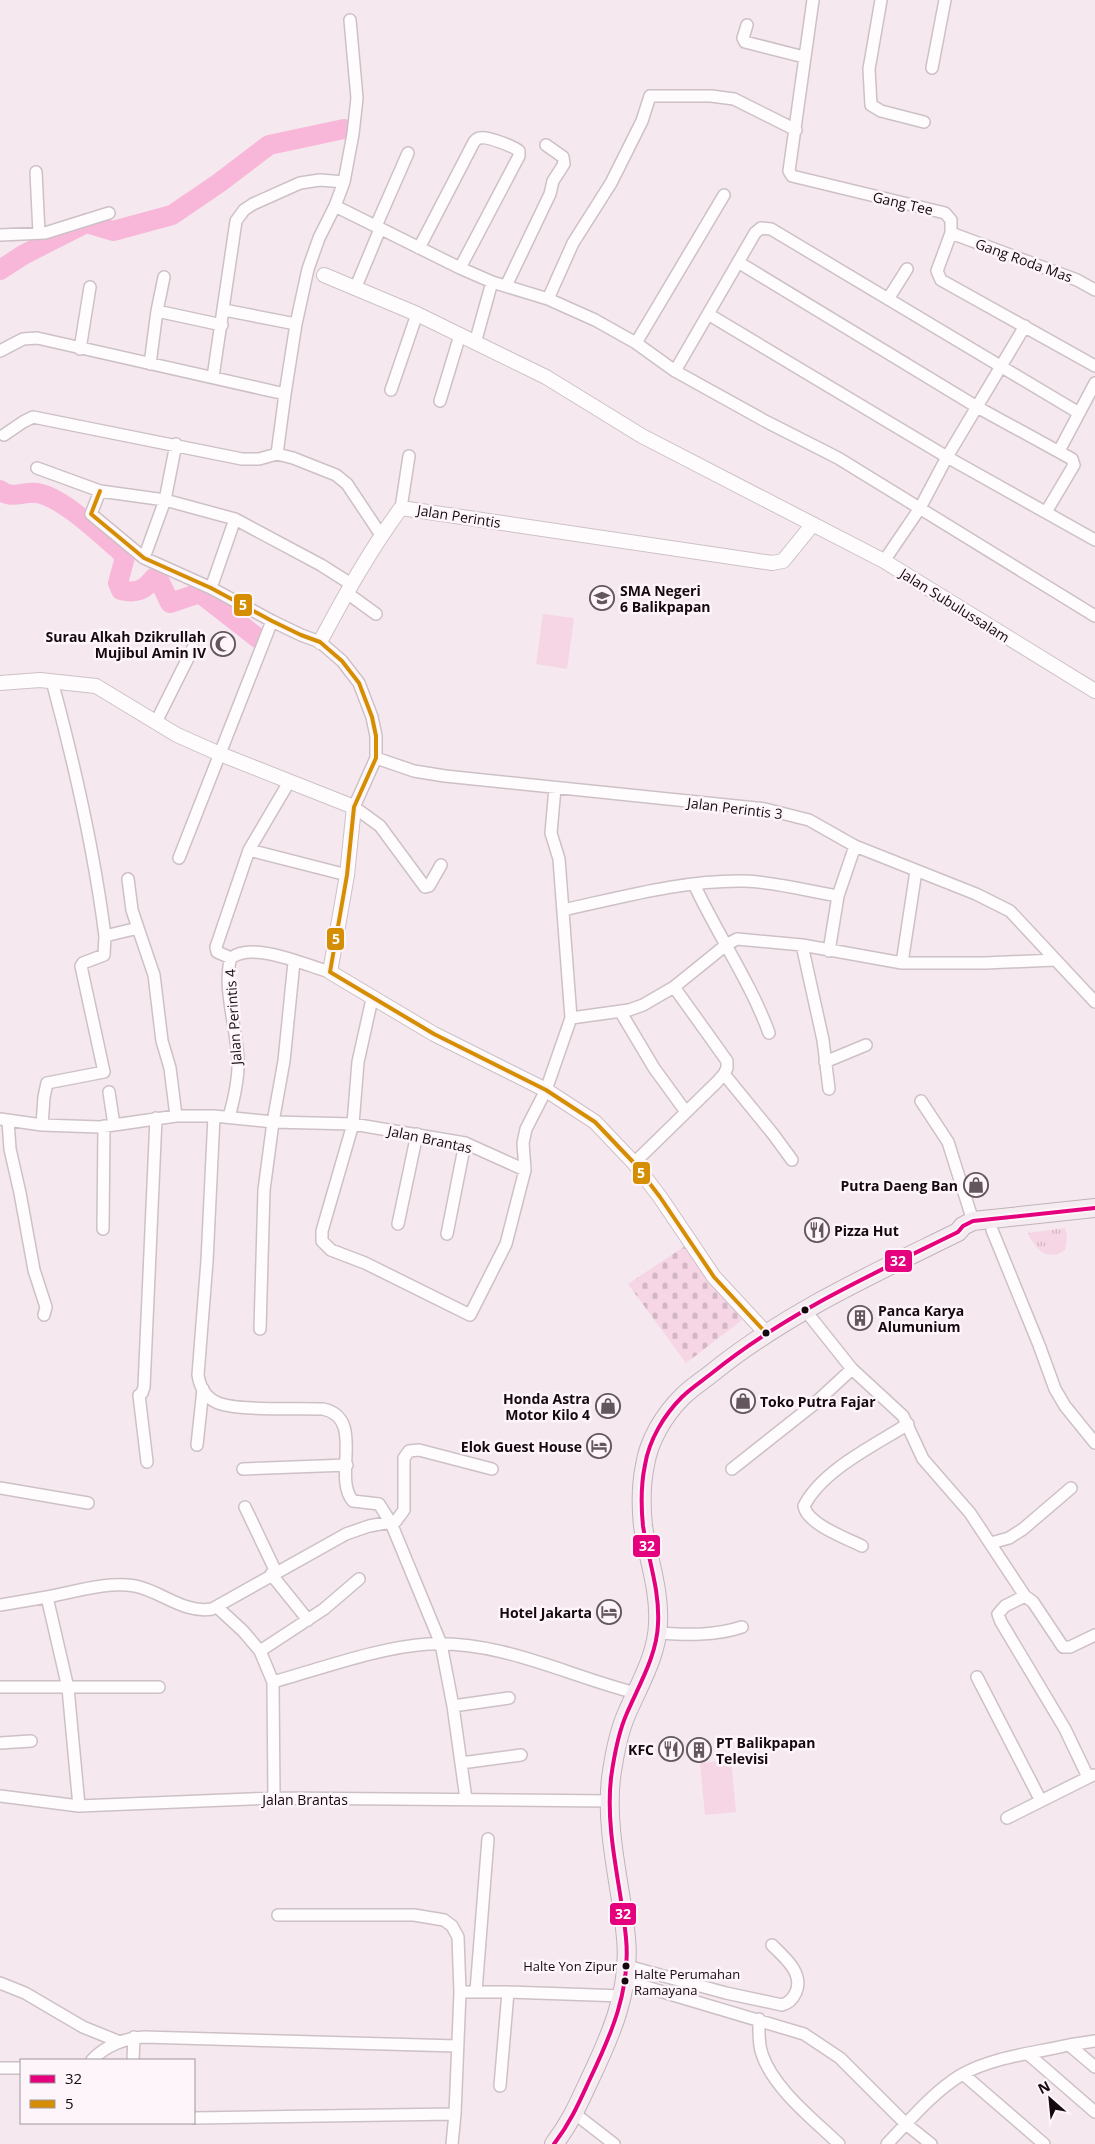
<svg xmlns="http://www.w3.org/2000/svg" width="1095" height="2144" font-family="'Open Sans',sans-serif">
<defs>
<pattern id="grass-tufts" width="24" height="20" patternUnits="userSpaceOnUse" patternTransform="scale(1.25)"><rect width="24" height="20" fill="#f6d6e5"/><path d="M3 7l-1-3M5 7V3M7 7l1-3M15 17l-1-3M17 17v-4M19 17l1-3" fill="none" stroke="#d2b6c3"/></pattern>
<pattern id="cemetery-stones" width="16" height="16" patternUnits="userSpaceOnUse" patternTransform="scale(1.25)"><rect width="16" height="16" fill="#f6d6e5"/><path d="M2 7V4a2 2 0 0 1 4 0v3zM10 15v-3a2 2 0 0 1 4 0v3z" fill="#d2b6c3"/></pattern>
</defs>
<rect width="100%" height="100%" fill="#f5e8ee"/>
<path fill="url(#grass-tufts)" d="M1065 1228 1067 1237 1065 1250C1048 1262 1035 1250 1028 1233Z"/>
<path fill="url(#cemetery-stones)" d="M685 1246 742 1320 686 1363 628 1284Z"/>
<path fill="#f6d6e5" d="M543 614 574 618 567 669 536 664Z
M731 1760 736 1812 705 1815 700 1763Z"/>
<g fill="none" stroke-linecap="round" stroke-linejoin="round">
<path stroke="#f8b7d8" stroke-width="20" d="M0 270 23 255 86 223 113 231 172 215 219 183 269 145 344 129
M0 490C11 500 23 491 37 493 62 497 99 533 119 550L125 557 118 583 121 590C137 594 144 590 154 578L159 580 170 603 200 593 259 639"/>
<defs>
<path id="minor" d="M813 0 789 171 792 176 945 213 951 220V233L937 271 941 280 1095 366
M881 0 869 69 871 105 881 111 924 122
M747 25 743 38 745 42 804 57
M932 68 945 0
M36 172 39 233
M335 206 460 268 492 282 548 299 595 320 636 343 675 371 767 422 838 458 1095 616
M376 226 408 153
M951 233 1077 280 1095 290
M0 235 45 233 109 213
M419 248 474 142C476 140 477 138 480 138 487 136 515 147 519 151V156L460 268
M738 262 977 407 1072 459 1074 465 1046 512
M506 286 550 194 553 181 564 164 563 157 546 145
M355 289 380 229
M548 299 573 243 611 183 642 121 650 96H711L734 99 796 130
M888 299 907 269
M224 310 296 324
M157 311 222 325
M708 314 947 457 1095 540
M475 343 492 282
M636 343 724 195
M80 349 90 287
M0 351 23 339 37 338 285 394 296 324 308 269 319 238 335 206 344 182 353 134 357 98 350 20
M150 364 157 311 164 277
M675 371 755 233 761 228 771 229 1079 413
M213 377 236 221 244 210 253 204 300 183 320 180 344 182
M391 390 417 314
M440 401 460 335
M4 435 23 422 33 417 242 459H259L277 454 293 458 336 475 347 484 381 535
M1059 451 1095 383
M277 454 285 394
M37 468 100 491 165 500 235 519 321 565 351 584
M100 491 91 514 144 558 211 588 272 621 301 635 320 642 342 661 359 683 372 717 376 736V758L354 807 380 826 425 887 429 886 441 865
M401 508 409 456
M144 558 165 500 176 444
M884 561 920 508 947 457 1025 326
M211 588 235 519
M347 593 376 614
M52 681C75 766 94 850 105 936L138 928 154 975 162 1041 170 1068 176 1116
M156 722 193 648
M376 758 414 771 445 776 765 809 809 820 855 846 976 894 1010 911 1095 1002
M249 850 347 875
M179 858 272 621
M128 879 132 910 138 928
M694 884C717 934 750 981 769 1033
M563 910C623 897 683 880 744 881 775 882 808 891 838 896L855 846
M802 945 823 1040 829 1089
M829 951 838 896
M231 958 217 952 216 947 249 850 289 782
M902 963 916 871
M372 999 358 1062 353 1124 322 1231V1241L331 1250 365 1263 470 1315 506 1244 525 1170 523 1143 526 1129 546 1090 571 1018 559 859 551 833 555 788
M620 1011 654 1068 686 1112
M571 1018 629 1010 643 1005 674 987 726 945 737 939 802 945 902 963H985L1054 960
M825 1062 866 1045
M724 1074 773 1134 792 1160
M109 1092 114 1125
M921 1101 948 1142 973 1221
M214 1116 207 1261 198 1375C200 1388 206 1398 218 1403 238 1411 299 1408 323 1409 366 1418 332 1478 353 1501L379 1504 391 1523 441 1644 453 1706 466 1799
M229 1117C234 1099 239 1079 238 1059 237 1031 222 984 231 958 253 941 305 965 330 972
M0 1119 42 1125 100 1127 176 1116H214L273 1122 353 1124 465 1143 525 1170
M8 1121 10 1149 20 1193 34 1270 46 1307 44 1315
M42 1125 44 1097 47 1083 104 1072 81 966 83 963 104 955 105 936
M634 1163 717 1082 724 1074 727 1068V1061L674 987
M398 1224 417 1134
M103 1229 104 1126
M992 1230 1039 1345 1055 1389 1065 1406 1095 1443
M447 1234 465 1143
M805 1310 852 1369 903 1416 923 1459 970 1513 1025 1596
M260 1329 264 1190 273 1122 284 1061 294 962
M197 1445 203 1389
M147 1462 139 1395 142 1393 144 1387 156 1118
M243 1469 347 1465
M732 1469 813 1405 852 1369
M0 1488 88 1503
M245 1507 276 1572
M991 1543 1009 1538 1023 1529 1071 1488
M862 1546C846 1538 807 1524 804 1506 822 1470 875 1445 908 1424
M271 1574 308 1620
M47 1597C75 1592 106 1581 135 1586 161 1591 184 1614 212 1609L346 1534 369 1526 396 1521 404 1510V1458L409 1451 419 1450 492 1469
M0 1605 47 1597 68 1688 79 1806
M217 1607 243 1631 260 1651 324 1609 359 1579
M658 1633C687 1635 714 1636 742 1627
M260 1651 273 1682 274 1798
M977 1677 1041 1801
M273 1682C320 1669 380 1647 428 1644 501 1640 568 1676 636 1693
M0 1687H159
M453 1706 509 1698
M0 1743 31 1741
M461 1763 521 1755
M1088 1777 1065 1729 1001 1622 998 1614 1005 1606 1025 1596 1033 1602 1063 1647H1070L1095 1635
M0 1796 79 1806 274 1798 610 1801
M1007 1818 1093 1775
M278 1915H414L444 1920 452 1926 458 1937 460 1992
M627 1966 726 1993 782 2005C789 2003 793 1999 796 1992 804 1973 784 1957 772 1945
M626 1981 804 2034 840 2058 906 2124 931 2144
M0 1983 25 1993 83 2027 120 2042
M476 1991 488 1839
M759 2019C759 2031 758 2043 762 2054 773 2088 813 2119 839 2144
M1069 2045 1095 2041
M1028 2054 1095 2112
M92 2060C105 2046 125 2038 144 2037L457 2046
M133 2060 134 2037
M0 2068H21
M963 2074 1044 2144
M500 2086 508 1992
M574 2113 614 2144
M194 2118 455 2114
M452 2144 455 2114 460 1992H508L623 1996
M887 2144C910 2120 932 2093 961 2075 992 2057 1034 2053 1069 2045L1095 2067"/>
<path id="tertiary" d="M324 275 417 314 546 377 642 436 884 561 1095 691
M320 642C345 595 370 550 401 508L772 563 783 561 813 524
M0 683 40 680 96 686 177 735 220 754 354 807 347 875 330 972 434 1034 546 1090 595 1122 634 1163 660 1197 714 1277 766 1333"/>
<path id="trunk" d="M554 2144C570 2123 578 2105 589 2081 611 2035 631 1990 626 1938 621 1885 605 1831 611 1778 614 1756 618 1733 627 1713 639 1685 657 1655 658 1624 660 1590 648 1559 643 1526 641 1506 641 1484 645 1465 649 1440 664 1415 682 1397 691 1388 702 1381 712 1373 786 1313 873 1274 958 1232L963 1226 973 1221 1095 1208"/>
</defs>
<use href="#minor" stroke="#cdc1c7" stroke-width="14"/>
<use href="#tertiary" stroke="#cdc1c7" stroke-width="16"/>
<use href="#trunk" stroke="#c1b3ba" stroke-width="20"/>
<use href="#minor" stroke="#fefcfc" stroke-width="11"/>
<use href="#tertiary" stroke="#fefcfc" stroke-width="14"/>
<use href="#trunk" stroke="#f4ecf1" stroke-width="18"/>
<defs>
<path id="bus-1" d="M554 2144C570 2123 578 2105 589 2081 611 2035 631 1990 626 1938 621 1885 605 1831 611 1778 614 1756 618 1733 627 1713 639 1685 657 1655 658 1624 660 1590 648 1559 643 1526 641 1506 641 1484 645 1465 649 1440 664 1415 682 1397 691 1388 702 1381 712 1373 786 1313 873 1274 958 1232L963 1226 973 1221 1095 1208"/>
<path id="bus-2" d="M100 491 91 514 144 558 211 588 272 621 301 635 320 642 342 661 359 683 372 717 376 736V758L354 807 347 875 330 972 434 1034 546 1090 595 1122 634 1163 660 1197 714 1277 766 1333"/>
</defs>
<use href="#bus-1" stroke="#fdf5f9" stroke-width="8"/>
<use href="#bus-2" stroke="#fdf5f9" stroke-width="8"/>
<use href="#bus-1" stroke="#e5007d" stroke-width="4"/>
<use href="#bus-2" stroke="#d58e02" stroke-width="4"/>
</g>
<defs>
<symbol id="school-ring" viewBox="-11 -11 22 22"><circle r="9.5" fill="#fdf5f9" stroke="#63575d" stroke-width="1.5"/><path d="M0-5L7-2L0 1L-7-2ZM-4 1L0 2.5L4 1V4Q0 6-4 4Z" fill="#63575d"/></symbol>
<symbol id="mosque-ring" viewBox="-11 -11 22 22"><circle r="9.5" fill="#fdf5f9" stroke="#63575d" stroke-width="1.5"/><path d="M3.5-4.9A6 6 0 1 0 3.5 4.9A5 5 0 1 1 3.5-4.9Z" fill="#63575d"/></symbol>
<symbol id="shop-ring" viewBox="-11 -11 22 22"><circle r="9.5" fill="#fdf5f9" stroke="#63575d" stroke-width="1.5"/><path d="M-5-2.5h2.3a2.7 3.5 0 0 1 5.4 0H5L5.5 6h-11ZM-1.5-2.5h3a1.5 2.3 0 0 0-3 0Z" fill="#63575d"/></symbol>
<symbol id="restaurant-ring" viewBox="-11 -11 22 22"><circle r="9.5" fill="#fdf5f9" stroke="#63575d" stroke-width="1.5"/><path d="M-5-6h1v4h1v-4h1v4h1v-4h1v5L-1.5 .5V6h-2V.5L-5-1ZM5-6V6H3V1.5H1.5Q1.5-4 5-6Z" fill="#63575d"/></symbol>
<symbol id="building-ring" viewBox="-11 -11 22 22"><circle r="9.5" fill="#fdf5f9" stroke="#63575d" stroke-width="1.5"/><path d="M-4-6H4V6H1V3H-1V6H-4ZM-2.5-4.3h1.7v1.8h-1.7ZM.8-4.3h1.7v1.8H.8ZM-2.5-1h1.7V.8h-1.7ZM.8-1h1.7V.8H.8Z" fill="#63575d"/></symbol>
<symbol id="hotel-ring" viewBox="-11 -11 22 22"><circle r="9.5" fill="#fdf5f9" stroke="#63575d" stroke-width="1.5"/><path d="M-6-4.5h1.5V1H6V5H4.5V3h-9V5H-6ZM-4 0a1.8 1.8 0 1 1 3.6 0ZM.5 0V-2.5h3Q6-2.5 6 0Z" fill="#63575d"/></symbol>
</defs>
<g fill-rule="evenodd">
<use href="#school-ring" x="588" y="584" width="28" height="28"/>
<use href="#mosque-ring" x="209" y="630" width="28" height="28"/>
<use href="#shop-ring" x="962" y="1171" width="28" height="28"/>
<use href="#restaurant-ring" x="803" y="1216" width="28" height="28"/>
<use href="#building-ring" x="846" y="1304" width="28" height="28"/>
<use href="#shop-ring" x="729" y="1387" width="28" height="28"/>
<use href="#shop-ring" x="594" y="1392" width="28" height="28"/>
<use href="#hotel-ring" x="585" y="1432" width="28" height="28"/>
<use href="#hotel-ring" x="595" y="1598" width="28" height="28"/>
<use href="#restaurant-ring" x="657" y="1735" width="28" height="28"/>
<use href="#building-ring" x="685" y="1736" width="28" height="28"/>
</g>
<g fill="#15090f" stroke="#fdf5f9" stroke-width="2">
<circle cx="805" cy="1310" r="4.5"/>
<circle cx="766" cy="1333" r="4.5"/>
<circle cx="626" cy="1966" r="4.5"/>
<circle cx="625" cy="1981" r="4.5"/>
</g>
<g text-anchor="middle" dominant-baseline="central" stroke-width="5" stroke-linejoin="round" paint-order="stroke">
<g font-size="13" fill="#15090f" stroke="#fdf5f9" text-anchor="end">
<text x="617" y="1966">Halte Yon Zipur</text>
<text x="634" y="1974" text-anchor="start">Halte Perumahan<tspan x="634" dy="16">Ramayana</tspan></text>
</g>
<g font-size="14" fill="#15090f" stroke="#fdf5f9">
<text transform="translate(903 203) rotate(13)">Gang Tee</text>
<text transform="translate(1024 260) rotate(20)">Gang Roda Mas</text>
<text transform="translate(459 516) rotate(9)">Jalan Perintis</text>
<text transform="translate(955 605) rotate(32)">Jalan Subulussalam</text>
<text transform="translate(735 808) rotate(7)">Jalan Perintis 3</text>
<text transform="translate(233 1017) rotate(-94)">Jalan Perintis 4</text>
<text transform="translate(430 1139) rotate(12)">Jalan Brantas</text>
<text x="305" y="1799">Jalan Brantas</text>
</g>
<g font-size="14" font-weight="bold" fill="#15090f" stroke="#fdf5f9" text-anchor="end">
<text x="620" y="590" text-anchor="start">SMA Negeri<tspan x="620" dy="16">6 Balikpapan</tspan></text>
<text x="206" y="636">Surau Alkah Dzikrullah<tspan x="206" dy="16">Mujibul Amin IV</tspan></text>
<text x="958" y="1185">Putra Daeng Ban</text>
<text x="834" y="1230" text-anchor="start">Pizza Hut</text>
<text x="878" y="1310" text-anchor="start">Panca Karya<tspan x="878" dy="16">Alumunium</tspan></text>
<text x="590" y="1398">Honda Astra<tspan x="590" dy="16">Motor Kilo 4</tspan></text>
<text x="760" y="1401" text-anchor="start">Toko Putra Fajar</text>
<text x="582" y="1446">Elok Guest House</text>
<text x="592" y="1612">Hotel Jakarta</text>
<text x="716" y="1742" text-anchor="start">PT Balikpapan<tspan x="716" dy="16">Televisi</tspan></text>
<text x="654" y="1749">KFC</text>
</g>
</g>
<g stroke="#fdf5f9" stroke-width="2">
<rect x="233" y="593" width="20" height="24" rx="5" fill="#d58e02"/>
<rect x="326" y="927" width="19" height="24" rx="5" fill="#d58e02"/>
<rect x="632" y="1161" width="19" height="24" rx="5" fill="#d58e02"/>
<rect x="884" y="1249" width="29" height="24" rx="5" fill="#e5007d"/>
<rect x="632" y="1534" width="29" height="24" rx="5" fill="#e5007d"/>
<rect x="609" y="1902" width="28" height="24" rx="5" fill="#e5007d"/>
</g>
<g font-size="14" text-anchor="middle" font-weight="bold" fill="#fff">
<text x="243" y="610">5</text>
<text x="336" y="944">5</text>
<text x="641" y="1178">5</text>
<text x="898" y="1266">32</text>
<text x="647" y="1551">32</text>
<text x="623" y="1919">32</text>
</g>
<rect x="20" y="2059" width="175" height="65" fill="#fdf5f9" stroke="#a0979b"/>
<rect x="30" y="2075" width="25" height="8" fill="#e5007d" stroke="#a0979b"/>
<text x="65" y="2084" font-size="15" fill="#15090f">32</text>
<rect x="30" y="2100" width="25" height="8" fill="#d58e02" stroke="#a0979b"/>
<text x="65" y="2109" font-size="15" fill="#15090f">5</text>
<g transform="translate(1050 2099) rotate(333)" stroke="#fdf5f9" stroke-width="4" paint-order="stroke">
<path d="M0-4L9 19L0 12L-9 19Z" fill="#15090f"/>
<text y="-8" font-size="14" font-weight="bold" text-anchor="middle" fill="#15090f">N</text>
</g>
</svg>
